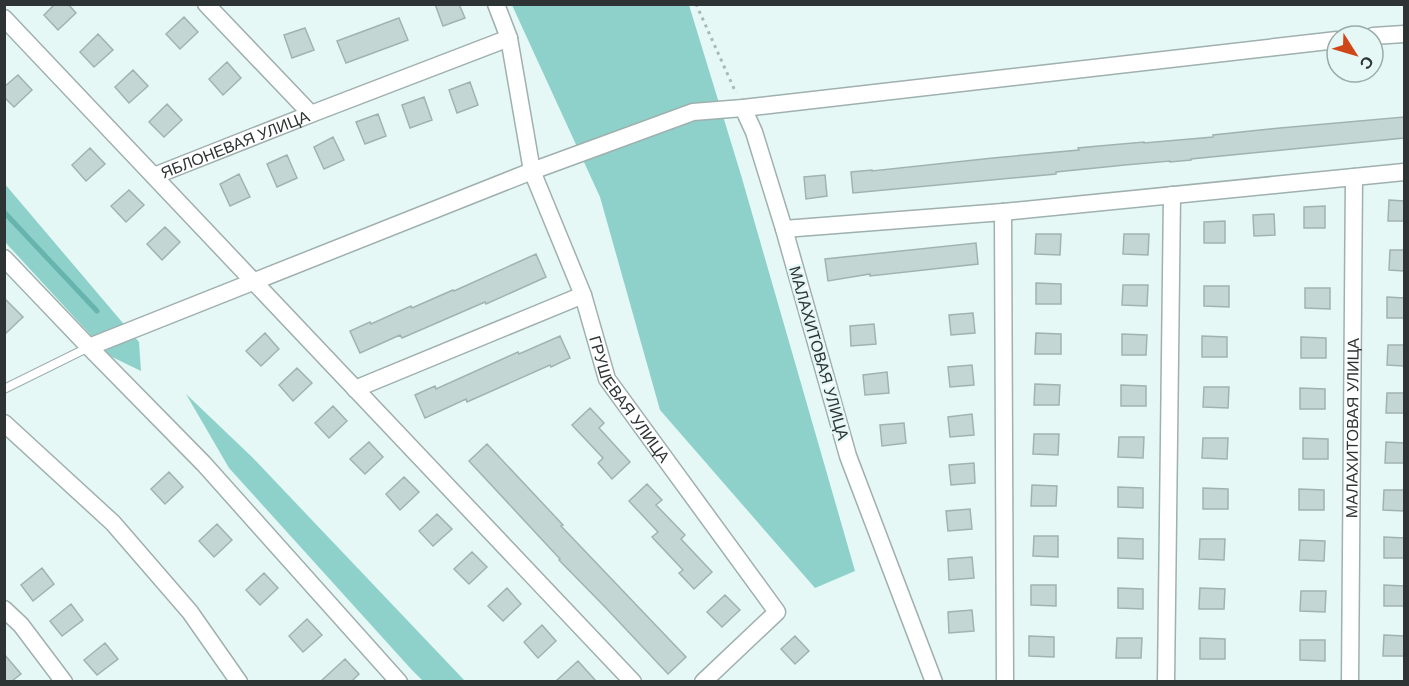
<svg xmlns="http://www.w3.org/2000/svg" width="1409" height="686" font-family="Arial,sans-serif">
<rect width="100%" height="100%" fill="#e5f8f5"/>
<path fill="#8ed1ca" d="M512 5H689L741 175 855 571 815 588 660 410 600 197Z
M4 183 139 342 141 371 110 356 5 242Z
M186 394 252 457 465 681H423L411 669 229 468Z"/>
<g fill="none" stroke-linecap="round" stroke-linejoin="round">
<path stroke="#66b4ad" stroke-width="5" d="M4 212 97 311"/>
</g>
<path fill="#c4d6d4" stroke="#a1b3b0" stroke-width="1.5" d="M55 4H68L76 13 58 30 44 15Z
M435 4H459L465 18 443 26Z
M184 17 198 32 180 49 166 34Z
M399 18 408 40 346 63 337 41Z
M305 28 314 50 292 58 284 35Z
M98 34 113 50 94 67 80 52Z
M227 62 241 78 223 95 209 79Z
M133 70 148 86 129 103 115 87Z
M18 75 32 90 14 107 4 97V87Z
M470 82 478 105 457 113 449 90Z
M424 97 432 120 410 128 402 105Z
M167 104 182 120 164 137 149 122Z
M378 114 386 136 365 144 356 122Z
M1404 117V138L1191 159V160L1170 162V161L1125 165 1056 172V174L853 193 851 172 872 170V171L993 158 1079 150 1078 148 1099 146 1144 142V143L1213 137V135L1280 128Z
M333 137 344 160 324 169 314 147Z
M90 148 105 164 86 181 72 165Z
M287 155 297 178 277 187 267 164Z
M239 174 250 197 230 206 220 184Z
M825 175 827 196 806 199 804 177Z
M129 190 144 205 126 222 111 206Z
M1389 200 1404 201V221H1388Z
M1325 206V228H1304V207Z
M1274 214 1275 235 1254 236 1253 215Z
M1225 221V243H1204V222Z
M165 227 180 242 162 260 147 244Z
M1036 234H1061L1060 255 1035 254Z
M1124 234H1149L1148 255 1123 254Z
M976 243 978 264 870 276V274L828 281 825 259Z
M1390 250H1404V271L1389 270Z
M536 254 546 277 486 304 485 302 402 338 400 335 360 353 350 331 370 322 371 324 411 306 412 308 453 290 454 291Z
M1036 283 1061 284V304H1036Z
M1123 285H1148L1147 306 1122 305Z
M1204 286H1229V307L1204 306Z
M1305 288H1330V309L1305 308Z
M1387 297 1404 298V318H1387Z
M4 298 23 317 4 335Z
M973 313 975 333 951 335 949 315Z
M874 324 876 344 851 346 850 326Z
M265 333 279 349 261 366 246 351Z
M1036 333 1061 334V354H1035Z
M1122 334 1147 335 1146 355H1122Z
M560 336 570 358 551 367 550 365 467 402 466 399 425 418 415 395 435 386 436 389 518 352 519 354Z
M1202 336 1227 337V357H1202Z
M1301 337 1326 338V358H1301Z
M1388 345H1404V366L1387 365Z
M972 365 974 385 950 387 948 367Z
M297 368 312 383 293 401 279 385Z
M887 372 889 393 865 395 863 375Z
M1035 384 1060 385 1059 405H1034Z
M1121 385 1146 386V406H1121Z
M1204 387H1229L1228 408 1203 407Z
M1300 388 1325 389V409H1300Z
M1387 393H1404V413H1386Z
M333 406 347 421 329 438 315 423Z
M590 408 604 423 599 428 630 462 612 479 598 463 603 458 572 425Z
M972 414 974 435 950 437 948 417Z
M904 423 906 443 882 446 880 425Z
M1034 434H1059L1058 455 1033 454Z
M1119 437H1144L1143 458 1118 457Z
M1203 438H1228L1227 459 1202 458Z
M1303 438 1328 439V459H1303Z
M369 442 383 457 365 474 350 459Z
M1386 442 1404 443V463H1385Z
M487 444 563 525 561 526 686 657 668 674 606 608 559 560 560 559 469 461Z
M974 463 975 483 951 485 949 465Z
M169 472 183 487 165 504 151 489Z
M404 477 419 492 400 510 386 494Z
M647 484 662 500 656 505 685 535 681 539 712 572 694 589 679 573 683 570 652 537 658 532 629 501Z
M1032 485 1057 486 1056 506H1031Z
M1118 487 1143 488V508L1118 507Z
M1203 488 1228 489V509H1203Z
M1299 489 1324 490V510H1299Z
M1384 490H1404V511L1383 510Z
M970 509 972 529 948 531 946 511Z
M437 514 452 529 433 546 419 531Z
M217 524 232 540 214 557 199 541Z
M1034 536H1058V557L1033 556Z
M1384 537 1404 538V558H1384Z
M1118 538 1143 539V559L1118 558Z
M1200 539H1225L1224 560 1199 559Z
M1300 540 1325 541 1324 561 1299 560Z
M472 552 487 567 469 584 454 569Z
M972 557 974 578 949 580 948 559Z
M42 568 54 584 33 601 21 585Z
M264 573 278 588 260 605 246 590Z
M1031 585H1056V606L1031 605Z
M1384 585 1404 586V606H1384Z
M507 588 521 604 503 621 488 606Z
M1118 588 1143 589V609L1118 608Z
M1200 588 1225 589 1224 609H1199Z
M1301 591H1326L1325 612 1300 611Z
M725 595 740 610 722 627 707 612Z
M71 604 83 620 62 636 50 621Z
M972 610 974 631 949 633 948 612Z
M307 619 322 635 303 652 289 636Z
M542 625 556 641 538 658 524 642Z
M1384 635 1404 636V656H1383Z
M795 636 809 651 795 664 781 649Z
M1029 636 1054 637V657L1029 656Z
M1117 638H1142L1141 658H1116Z
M1200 638 1225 639V659H1200Z
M1300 640H1325V661L1300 660Z
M105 643 118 659 97 675 84 660Z
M4 654 21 674 12 681H4Z
M345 659 359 674 352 681H321Z
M578 661 596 681H556Z"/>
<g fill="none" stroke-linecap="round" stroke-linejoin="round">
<defs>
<path id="lane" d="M4 389 89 347"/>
<g id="street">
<path d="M496 4 509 38 532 171 583 295"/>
<path d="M4 18 633 682"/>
<path d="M1373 36 1404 34"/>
<path d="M743 108 754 132 784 229"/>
<path d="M311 114 509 38"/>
<path id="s1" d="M154 176 311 114 206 4"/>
<path d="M1003 212 1404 172"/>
<path d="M4 258 89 347 204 464 399 682"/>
<path d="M89 347 532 171 693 112 743 108 1337 40"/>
<path id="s2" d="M355 389 583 295 607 379 777 612 703 682"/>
<path d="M4 423 113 523 190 612 239 682"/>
<path d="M4 609 21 625 64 682"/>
<path d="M934 682 848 456 784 229 1003 212 1005 682"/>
<path d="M1166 682 1172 195"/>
<path id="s3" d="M1350 682 1354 177"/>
</g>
</defs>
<use href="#lane" stroke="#9fb0ae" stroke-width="10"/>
<use href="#street" stroke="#9fb0ae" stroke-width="19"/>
<path stroke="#a9b8b5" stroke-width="3" stroke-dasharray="3 4.5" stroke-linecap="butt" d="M696 4 736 93"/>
<use href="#lane" stroke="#fff" stroke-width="8"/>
<use href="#street" stroke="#fff" stroke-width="16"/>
</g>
<g text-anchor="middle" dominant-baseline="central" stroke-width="5" stroke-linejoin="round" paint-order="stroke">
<g font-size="16" fill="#2d3433" stroke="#e5f8f5">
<text stroke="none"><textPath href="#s1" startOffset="87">ЯБЛОНЕВАЯ УЛИЦА</textPath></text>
<text transform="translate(819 353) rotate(74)">МАЛАХИТОВАЯ УЛИЦА</text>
<text stroke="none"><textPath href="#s2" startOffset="362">ГРУШЕВАЯ УЛИЦА</textPath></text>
<text stroke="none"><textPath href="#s3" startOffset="254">МАЛАХИТОВАЯ УЛИЦА</textPath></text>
</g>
</g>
<rect width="1409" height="686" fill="none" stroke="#2d3433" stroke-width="12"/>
<g transform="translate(1355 54) rotate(127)"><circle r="28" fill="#e5f8f5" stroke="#9baaa7" stroke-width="1.5"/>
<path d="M0-4.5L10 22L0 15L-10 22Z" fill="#cf4718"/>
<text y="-9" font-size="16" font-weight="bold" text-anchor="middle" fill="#2d3433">С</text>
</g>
</svg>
